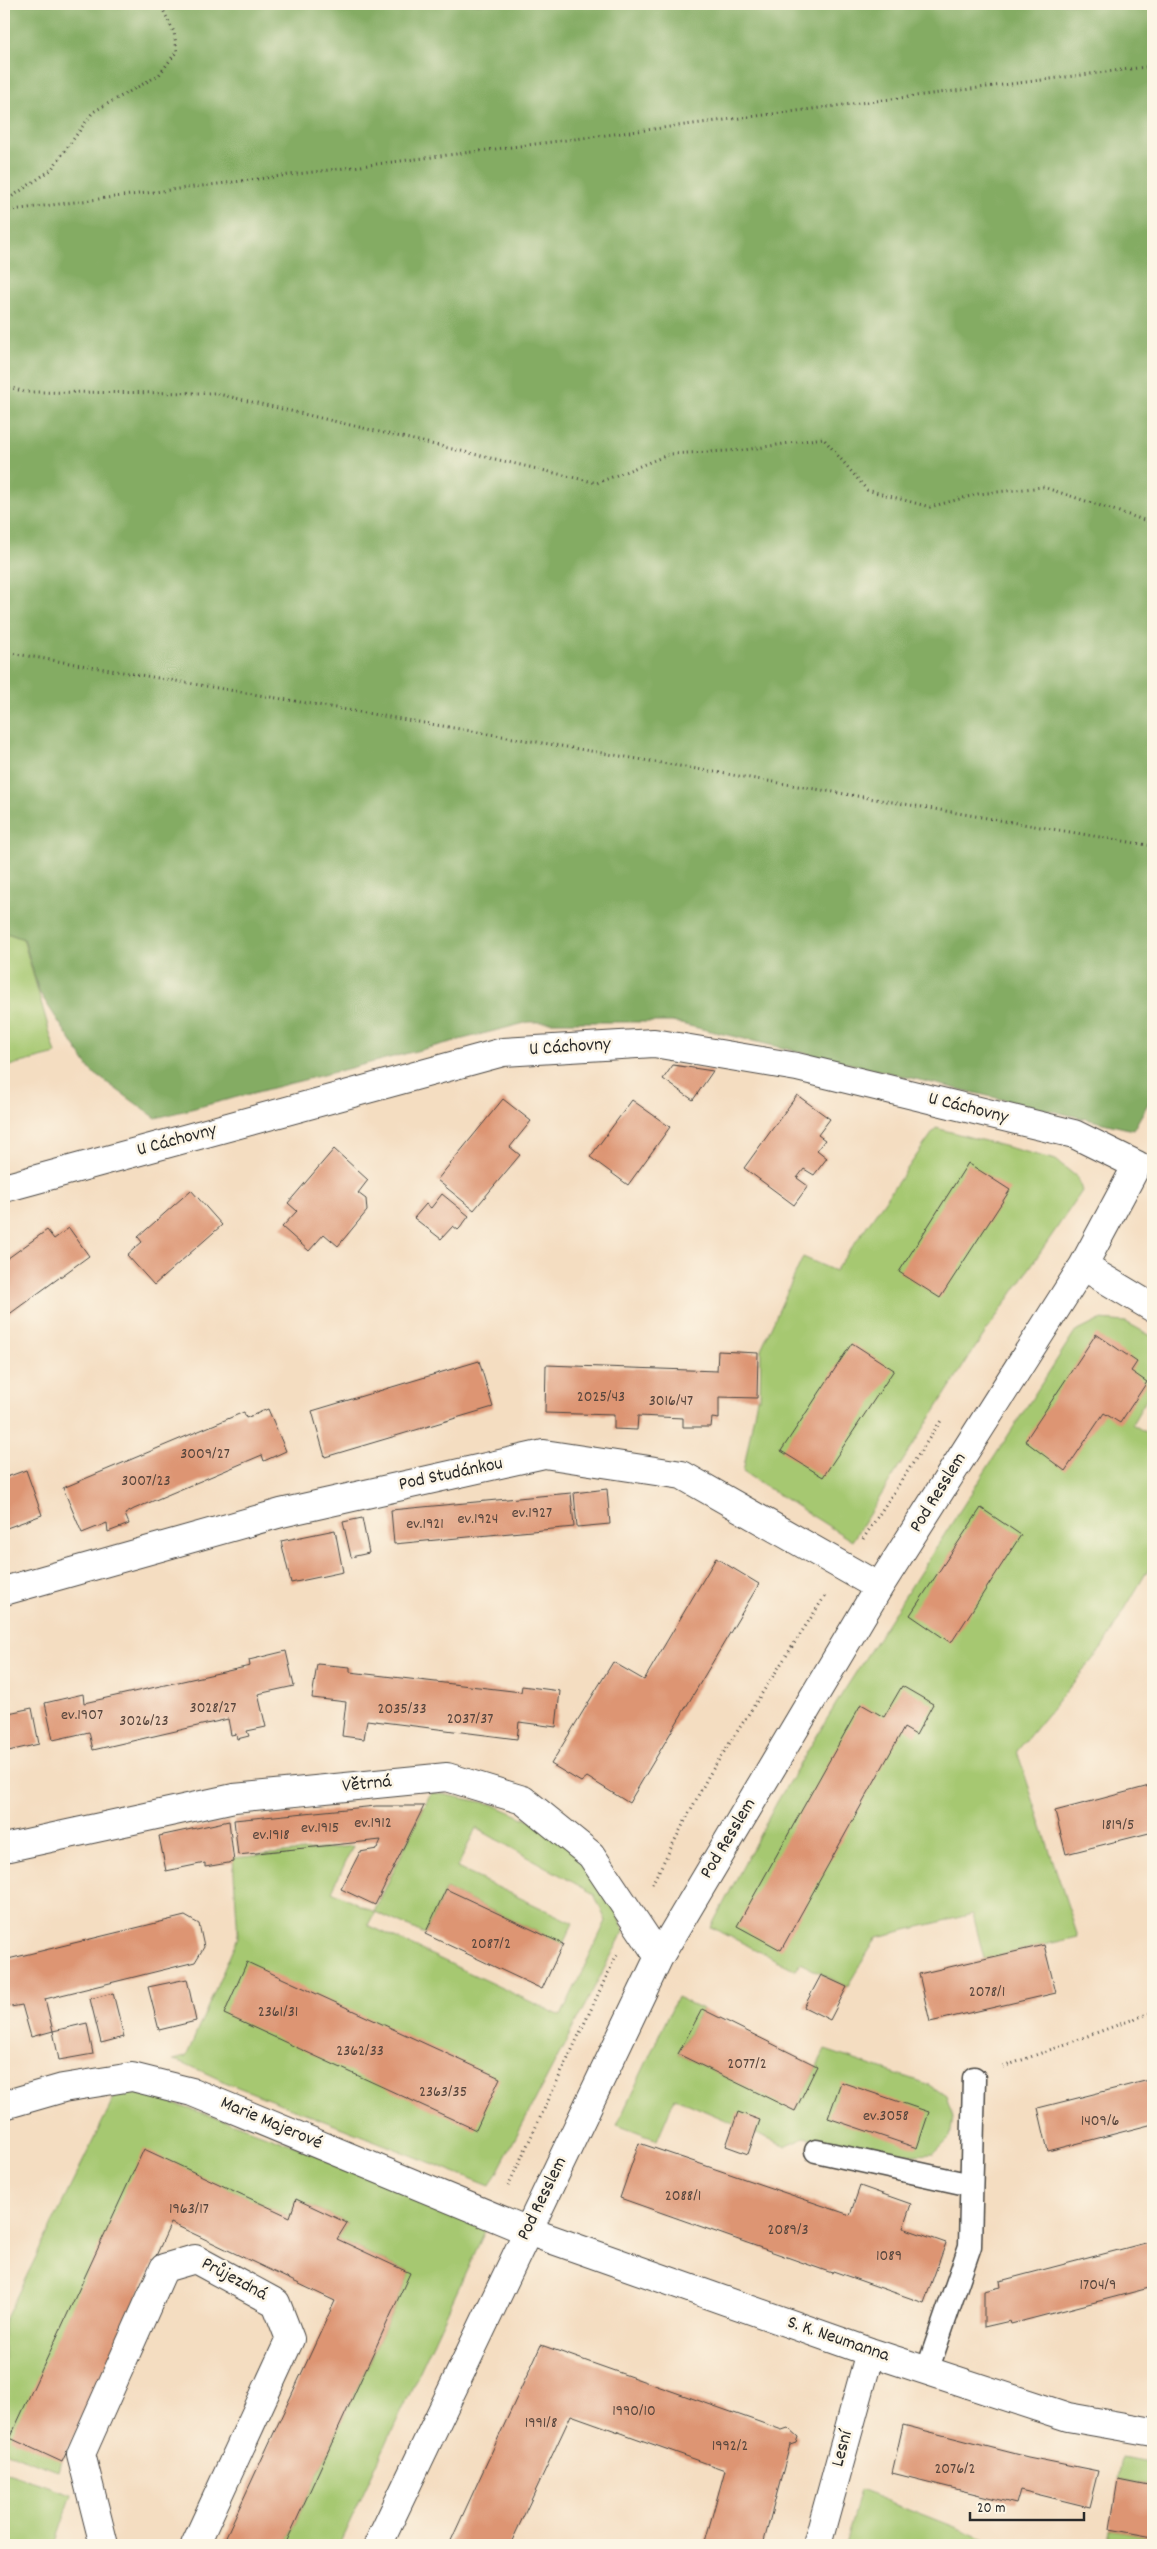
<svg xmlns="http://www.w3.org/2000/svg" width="1157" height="2549" font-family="Dekko,sans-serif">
<rect width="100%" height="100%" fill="#fcf5e5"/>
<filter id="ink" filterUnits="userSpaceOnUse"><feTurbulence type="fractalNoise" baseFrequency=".02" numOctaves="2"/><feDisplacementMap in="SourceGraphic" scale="10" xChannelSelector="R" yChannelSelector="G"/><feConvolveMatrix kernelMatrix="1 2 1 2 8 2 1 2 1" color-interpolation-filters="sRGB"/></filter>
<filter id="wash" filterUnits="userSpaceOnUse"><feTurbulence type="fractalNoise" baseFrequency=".0096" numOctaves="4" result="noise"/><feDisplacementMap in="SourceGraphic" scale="20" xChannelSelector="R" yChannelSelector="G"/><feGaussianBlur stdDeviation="1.12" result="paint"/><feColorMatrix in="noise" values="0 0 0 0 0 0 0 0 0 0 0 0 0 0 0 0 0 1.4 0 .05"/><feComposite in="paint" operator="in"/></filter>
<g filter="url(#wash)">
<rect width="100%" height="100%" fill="#f4ddc1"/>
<path fill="#a6c871" stroke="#687a4e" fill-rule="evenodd" d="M4 932 23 939 56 1054 5 1067Z
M936 1128 1056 1160 1078 1178 1082 1191 971 1354 852 1541 743 1472 757 1398H760L761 1349 803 1257 835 1271Z
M1100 1320 1126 1322 1153 1337V1388L1132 1424 1153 1437V1561L1102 1648 1017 1751 1078 1937 984 1959 973 1914 877 1937 847 1987 800 1963 796 1970 711 1927 777 1802 842 1694 1074 1333Z
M431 1792 492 1804 539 1825 578 1855 618 1914 624 1931 490 2186 225 2082 184 2063 173 2060 186 2057 238 1937 233 1858 353 1846 332 1891 374 1912ZM476 1828 594 1894 606 1921 561 2016 368 1925 375 1912 425 1934 446 1889 563 1944 573 1923 457 1868Z
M677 1997 702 2009 678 2054 795 2110 825 2050 930 2085 946 2096 953 2117 950 2138 934 2154 912 2155 804 2138 786 2146 675 2098 657 2140 617 2125Z
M117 2092C135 2090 156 2099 173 2104 281 2135 384 2183 486 2229L339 2545H285L410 2273 337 2239 347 2223 296 2199 290 2217 144 2150 58 2471 4 2451V2322Z
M1122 2458 1153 2464V2486L1118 2479Z
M4 2472 72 2494 55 2545H4Z
M860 2490 1000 2545H845Z
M1110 2529 1153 2537V2545H1107Z"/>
<path fill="#84ac63" stroke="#586c47" d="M4 4H1153V1095L1133 1130 672 1022H529L156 1118 91 1071 39 992 24 939 4 932Z"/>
<g id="blocks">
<path fill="#dd9573" d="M673 1065 713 1071 693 1100 663 1079Z
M797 1095 830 1119 818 1135 825 1140 817 1150 827 1158 814 1175 804 1169 797 1178 808 1186 794 1205 744 1168Z
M503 1099 531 1121 510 1147 520 1155 474 1210 437 1180Z
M632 1100 670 1127 628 1185 590 1157Z
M334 1149 368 1180 358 1193 366 1199 367 1211 338 1246 324 1234 309 1251 282 1227 297 1211 288 1203Z
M968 1163 1010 1190 940 1298 899 1272Z
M191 1190 222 1225 154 1285 127 1255 142 1242 138 1237Z
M442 1194 469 1216 460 1228 458 1230 453 1226 441 1239 414 1218 426 1204 431 1208Z
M69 1228 89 1256 4 1318V1261L47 1230 54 1239Z
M1096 1334 1137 1362 1131 1371 1147 1382 1120 1423 1104 1413 1065 1471 1025 1441Z
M852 1343 894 1370 823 1477 781 1451Z
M718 1351 758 1353 757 1398 719 1397V1419L712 1418 711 1427H683V1418L638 1416 637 1430 614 1429V1415L545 1413 546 1365 717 1371Z
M479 1361 493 1407 325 1457 312 1411Z
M268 1409 286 1451 264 1461 262 1455 134 1509 125 1514 129 1524 108 1532 107 1523 82 1533 63 1488 244 1412 246 1418Z
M26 1470 42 1515 4 1529V1478Z
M607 1489 610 1524 577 1527 574 1493Z
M571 1493 574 1527 394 1544 391 1510Z
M981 1508 1021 1535 951 1643 910 1615Z
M362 1518 369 1553 351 1557 343 1522Z
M335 1530 343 1572 291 1583 281 1541Z
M716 1558 759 1584 629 1803 587 1777 581 1782 551 1764 613 1662 644 1680Z
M286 1651 294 1686 258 1694 266 1727 247 1731 249 1736 237 1739 236 1734 231 1735 228 1719 93 1750 89 1732 53 1740 45 1703 83 1694 84 1703 250 1666 249 1660Z
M317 1664 350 1667V1672L487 1688 521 1692 522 1686 560 1691 556 1727 519 1722 517 1739 367 1720 364 1739 342 1736 346 1702 312 1698Z
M902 1686 933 1704 916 1735 904 1728 781 1950 737 1926 861 1704 884 1717Z
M32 1708 39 1744 4 1752V1714Z
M1153 1785V1832L1066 1854 1055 1811Z
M376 1806H424L375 1905 341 1889 360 1852 377 1849 381 1840 238 1855 234 1820Z
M229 1821 234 1862 205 1867V1863L166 1871 159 1836Z
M446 1889 563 1944 542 1989 425 1934Z
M185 1916 199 1924 204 1947 195 1962 45 1999 53 2031 31 2037 22 2005 11 2007 9 2005H4V1960Z
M1044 1945 1056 1993 930 2022 919 1974Z
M247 1962 500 2078 476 2130 224 2014Z
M821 1975 847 1987 830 2020 804 2007Z
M187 1979 196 2021 159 2030 148 1987Z
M113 1993 124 2037 101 2043 90 1999Z
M702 2009 817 2066 795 2111 678 2054Z
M87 2023 93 2054 59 2060 53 2031Z
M1153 2079V2124L1048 2151 1038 2108Z
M841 2082 929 2112 917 2148 828 2118Z
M738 2112 760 2120 748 2154 726 2146Z
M639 2143 850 2215 860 2186 911 2204 903 2228 946 2243 924 2303 833 2271 832 2273 620 2198Z
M144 2149 290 2217 296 2199 347 2223 337 2239 410 2273 285 2545H222L335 2301 171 2223 62 2462 10 2438Z
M1153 2241V2287L1011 2324 1010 2321 984 2327V2291L1001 2287 1000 2281Z
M541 2345 782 2430 788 2428 798 2437 796 2443 790 2445 763 2545H704L725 2470 571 2415 510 2545H449Z
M903 2425 1028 2457 1098 2471 1089 2507 1020 2490 1016 2504 892 2473Z
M1118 2479 1153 2486V2537L1110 2529Z"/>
</g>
</g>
<g filter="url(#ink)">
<use href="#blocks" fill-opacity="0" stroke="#494642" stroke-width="1"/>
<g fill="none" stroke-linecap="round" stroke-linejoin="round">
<defs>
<path id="service" d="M816 2151 971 2185
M927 2371 970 2246 974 2078"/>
<path id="minor" d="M4 1188 503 1052 654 1043 797 1067 1074 1134 1137 1165 1083 1266 879 1587 659 1957 378 2545
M1083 1266 1153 1308
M4 1591 281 1513 544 1454 682 1475 879 1587
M4 1848 234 1798 447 1777 523 1800 591 1855 659 1957
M4 2105 63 2088 132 2077 192 2092 528 2231 870 2352 1068 2417 1153 2432
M104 2545 81 2454 164 2268 195 2259 276 2303 290 2339 195 2545
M817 2545 870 2352"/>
</defs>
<use href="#service" stroke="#494642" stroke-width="25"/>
<use href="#minor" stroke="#494642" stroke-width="30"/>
<path stroke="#494642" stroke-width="3" stroke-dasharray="1 4" stroke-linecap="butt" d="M4 202 51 170 93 112 159 75 177 51 174 32 160 4
M4 211 1153 66
M4 385 24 392 214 393 597 483 670 454 744 450 823 438 867 490 930 507 978 494 1043 487 1153 523
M4 652 1153 846
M863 1539 942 1419
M652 1884 709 1775 825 1596
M1003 2067 1153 2012
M508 2186 617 1954"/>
<use href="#service" stroke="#fff" stroke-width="22"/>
<use href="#minor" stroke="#fff" stroke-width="28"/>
</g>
</g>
<g text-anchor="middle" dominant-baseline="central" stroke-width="5" stroke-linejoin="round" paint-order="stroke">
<g font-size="16" fill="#58463d">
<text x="601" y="1397">2025/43</text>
<text x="671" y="1401">3016/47</text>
<text x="205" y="1454">3009/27</text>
<text x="146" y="1481">3007/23</text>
<text x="532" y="1513">ev.1927</text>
<text x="478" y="1519">ev.1924</text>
<text x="425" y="1524">ev.1921</text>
<text x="213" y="1708">3028/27</text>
<text x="402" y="1709">2035/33</text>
<text x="82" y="1715">ev.1907</text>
<text x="470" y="1719">2037/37</text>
<text x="144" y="1721">3026/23</text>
<text x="373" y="1823">ev.1912</text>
<text x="1118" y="1825">1819/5</text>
<text x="320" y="1828">ev.1915</text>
<text x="271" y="1835">ev.1918</text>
<text x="491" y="1944">2087/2</text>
<text x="987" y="1992">2078/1</text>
<text x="278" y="2012">2361/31</text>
<text x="360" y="2051">2362/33</text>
<text x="747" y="2064">2077/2</text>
<text x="443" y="2092">2363/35</text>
<text x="886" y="2116">ev.3058</text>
<text x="1100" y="2121">1409/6</text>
<text x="683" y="2196">2088/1</text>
<text x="189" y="2209">1963/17</text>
<text x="788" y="2230">2089/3</text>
<text x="889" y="2256">1089</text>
<text x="1098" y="2285">1704/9</text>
<text x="634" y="2411">1990/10</text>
<text x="541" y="2423">1991/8</text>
<text x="730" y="2446">1992/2</text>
<text x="955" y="2469">2076/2</text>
</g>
<g font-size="19" fill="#2b2b2b" stroke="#fcf5e5">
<text transform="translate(570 1048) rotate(-4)">U Cáchovny</text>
<text transform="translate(968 1109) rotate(14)">U Cáchovny</text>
<text transform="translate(177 1141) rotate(-15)">U Cáchovny</text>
<text transform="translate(451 1475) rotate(-12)">Pod Studánkou</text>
<text transform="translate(939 1493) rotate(-58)">Pod Resslem</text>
<text transform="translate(367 1785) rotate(-6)">Větrná</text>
<text transform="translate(729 1839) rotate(-59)">Pod Resslem</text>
<text transform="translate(271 2124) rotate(23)">Marie Majerové</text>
<text transform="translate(543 2199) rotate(-64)">Pod Resslem</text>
<text transform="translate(234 2280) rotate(28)">Průjezdná</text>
<text transform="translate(838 2340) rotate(19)">S. K. Neumanna</text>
<text transform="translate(843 2449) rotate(-75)">Lesní</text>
</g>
</g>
<rect width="1157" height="2549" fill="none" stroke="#fcf5e5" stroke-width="20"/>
<path d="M970 2512v8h114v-8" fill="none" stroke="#2b2b2b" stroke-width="2.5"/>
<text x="977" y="2512" font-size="15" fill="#2b2b2b" stroke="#fcf5e5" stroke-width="4" paint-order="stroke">20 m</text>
</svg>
